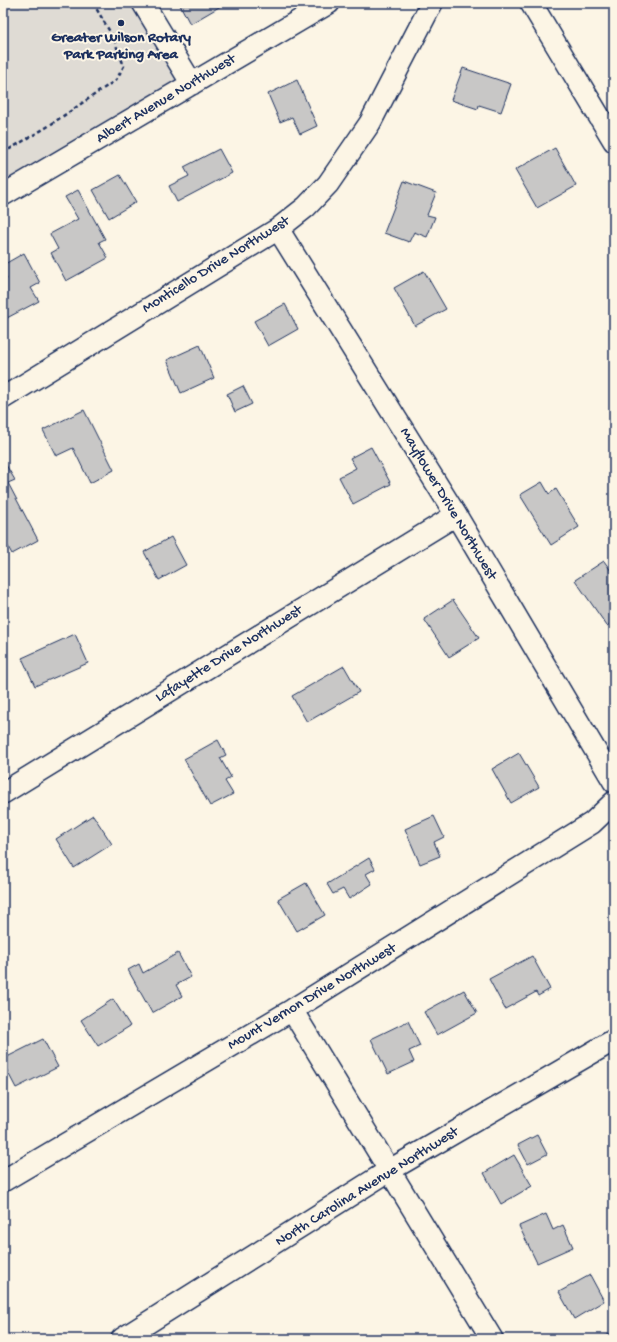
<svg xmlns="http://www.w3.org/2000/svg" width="617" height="1342" font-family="'Gochi Hand',sans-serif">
<rect width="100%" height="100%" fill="#fcf5e5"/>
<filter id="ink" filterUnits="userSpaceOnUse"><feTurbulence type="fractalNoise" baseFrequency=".025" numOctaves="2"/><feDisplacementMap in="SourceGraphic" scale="8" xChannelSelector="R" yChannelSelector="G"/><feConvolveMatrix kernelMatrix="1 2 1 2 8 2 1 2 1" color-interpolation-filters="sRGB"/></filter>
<g filter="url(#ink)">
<path fill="#dfdbd4" stroke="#7d8599" d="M3 3H141L192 84 3 185Z"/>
<path fill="#c8c7c6" stroke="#1b2f5e" d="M179 3H226L190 24Z
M463 68 511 84 501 112 479 105 478 109 451 100Z
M297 80 317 126 300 134 292 117 280 122 268 94Z
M555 148 576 186 537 208 515 170Z
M219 149 232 173 177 202 169 186 189 176 184 167Z
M120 175 136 202 109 218 93 190Z
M404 181 436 193 427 215 435 217 427 237 414 232 409 242 384 233Z
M78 190 105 239 99 242 108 258 66 281 51 253 58 249 50 234 78 219 65 197Z
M24 253 40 283 31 288 39 301 5 319 3 315V281L7 279 3 272V265Z
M424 271 446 309 415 326 394 288Z
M285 304 298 329 268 346 254 321Z
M200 345 214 378 181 393 167 360Z
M243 386 252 404 235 412 227 394Z
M84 410 114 470 90 483 73 448 56 456 43 430Z
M371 447 391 484 353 504 339 477 356 468 350 458Z
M6 465 15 480 8 483 38 540 12 554 6 543 3 544V466Z
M542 482 549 494 556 489 579 527 551 545 520 495Z
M171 537 186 565 159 580 144 552Z
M604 561 614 575V621L607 626 575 580Z
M453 600 479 638 449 657 424 619Z
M75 634 88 663 35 686 22 658Z
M344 666 359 692 307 722 292 696Z
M218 740 226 755 220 758 231 777 225 781 233 794 210 806 184 759Z
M519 753 539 787 511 803 492 769Z
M93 815 112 844 74 868 56 839Z
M434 816 444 837 434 842 440 856 420 864 405 829Z
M369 858 375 869 366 874 372 884 349 899 343 889 333 894 327 884Z
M306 883 325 915 297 931 278 899Z
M178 953 191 977 176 985 182 996 152 1013 128 970 139 964 143 973Z
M532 956 550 989 538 996 536 992 505 1009 489 979Z
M464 990 477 1013 437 1035 424 1012Z
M113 999 130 1026 98 1046 81 1020Z
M408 1021 420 1046 409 1051 414 1062 388 1074 371 1039Z
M43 1039 58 1067 16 1088 3 1063V1059Z
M537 1135 547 1154 528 1164 518 1145Z
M514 1155 532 1186 501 1204 484 1173Z
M546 1214 553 1230 563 1225 573 1247 537 1263 519 1226Z
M590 1275 604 1301 574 1319 559 1292Z
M614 1332V1339H599Z"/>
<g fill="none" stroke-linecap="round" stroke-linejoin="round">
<defs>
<path id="minor" d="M143 3 192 84
M531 3 614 141
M3 195 329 3
M278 229 456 515 614 782
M3 398 278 229 306 207 328 184 370 123 432 3
M3 793 456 515
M292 1010 492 1339
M3 1181 292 1010 592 823 614 802
M122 1339 390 1170 614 1040"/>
</defs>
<use href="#minor" stroke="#1b2f5e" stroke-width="24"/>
<path stroke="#1b2f5e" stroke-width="2.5" stroke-dasharray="4 3" stroke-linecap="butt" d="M3 153 47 127 116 80 124 66 113 37 93 3"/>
<use href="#minor" stroke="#fcf5e5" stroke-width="21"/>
</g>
</g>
<circle fill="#1b2f5e" stroke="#fcf5e5" stroke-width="1.5" cx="121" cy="23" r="4"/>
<g text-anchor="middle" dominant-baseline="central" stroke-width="4" stroke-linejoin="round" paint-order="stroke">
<g font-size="15" font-weight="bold" fill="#1b2f5e" stroke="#fcf5e5">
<text x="121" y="38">Greater Wilson Rotary<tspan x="121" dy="17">Park Parking Area</tspan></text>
</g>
<g font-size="15" fill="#1b2f5e" stroke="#fcf5e5">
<text transform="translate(166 99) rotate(-31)">Albert Avenue Northwest</text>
<text transform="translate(216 265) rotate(-32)">Monticello Drive Northwest</text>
<text transform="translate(448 504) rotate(59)">Mayflower Drive Northwest</text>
<text transform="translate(229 654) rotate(-32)">Lafayette Drive Northwest</text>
<text transform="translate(312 997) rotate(-31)">Mount Vernon Drive Northwest</text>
<text transform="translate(367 1187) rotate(-32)">North Carolina Avenue Northwest</text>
</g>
</g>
<rect width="617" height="1342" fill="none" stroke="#fcf5e5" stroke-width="16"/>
<rect x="8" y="8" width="601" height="1326" fill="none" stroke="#1b2f5e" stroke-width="1.5" filter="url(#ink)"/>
</svg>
